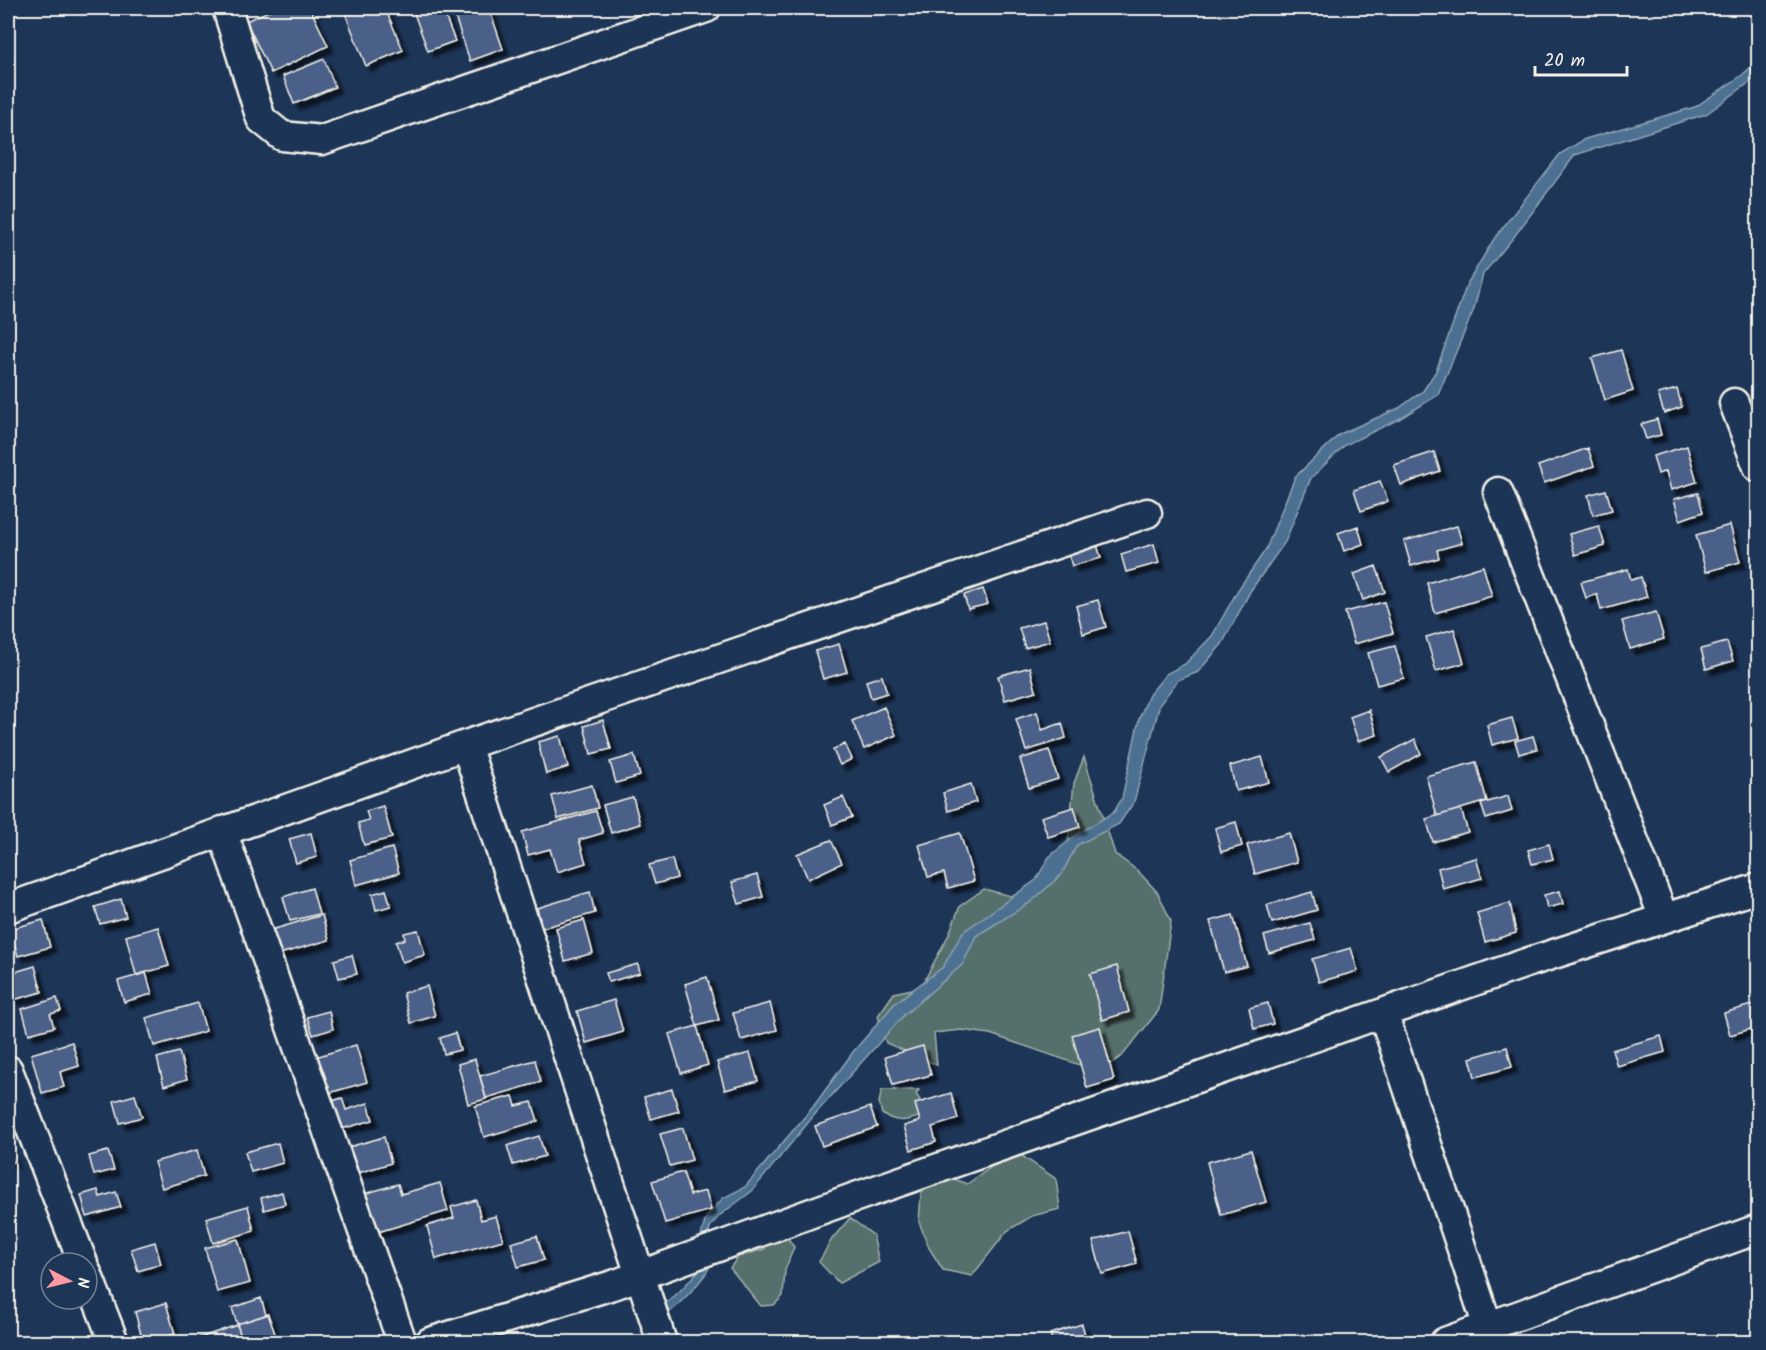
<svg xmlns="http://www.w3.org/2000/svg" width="1766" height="1350" font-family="Kalam,sans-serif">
<defs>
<filter id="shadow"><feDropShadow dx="5.5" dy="5.5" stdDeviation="1.5" flood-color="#0009"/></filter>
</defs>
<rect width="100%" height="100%" fill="#1d3557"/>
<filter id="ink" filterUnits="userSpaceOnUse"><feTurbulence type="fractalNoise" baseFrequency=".0167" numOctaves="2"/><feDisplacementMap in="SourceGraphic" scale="12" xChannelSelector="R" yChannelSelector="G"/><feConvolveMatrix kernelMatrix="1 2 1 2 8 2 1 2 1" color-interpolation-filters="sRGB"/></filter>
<g filter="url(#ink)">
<path fill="#556f6c" stroke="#a4b0aa" stroke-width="1.5" d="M1084 757 1115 854 1138 871 1158 893 1171 921 1159 1010 1123 1055 1100 1072 990 1034 961 1030 934 1033 937 1065 886 1043 878 1016 894 993 921 987 949 934 960 906 984 889 1011 896 1038 889 1055 867 1068 841 1074 783Z
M882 1090H919L916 1094 923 1105 918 1117C904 1122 895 1122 882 1114L879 1102Z
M1009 1147 1056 1179 1060 1209 1032 1216 1007 1231 972 1276 943 1270 929 1248 919 1222 921 1194 939 1173 967 1184 990 1168Z
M850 1218 873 1235 879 1262 839 1283 819 1262 832 1239Z
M787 1237 794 1247 785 1270 783 1296 774 1305 761 1306 730 1268 738 1257 764 1249 773 1239Z"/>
<path fill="#4b7092" stroke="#8fa4b4" stroke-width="1.5" d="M1758 61V76L1706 114 1575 155 1513 238 1483 274 1474 309 1438 395 1399 419 1345 445 1311 478 1285 542 1251 590 1222 644 1198 672 1178 680 1160 704 1134 802 1119 824 1077 845 1061 875 1031 902 976 936 963 964 904 1015 816 1113 752 1191 719 1216 710 1227 707 1241 699 1244 706 1217 723 1198 745 1187 813 1107 853 1052 895 1003 943 967 963 932 1036 880 1049 857 1076 835 1114 812 1122 798 1139 719 1149 695 1166 674 1185 664 1212 636 1238 590 1266 549 1295 477 1340 434 1399 408 1423 391 1436 371 1467 284 1494 239 1560 154 1585 139 1695 107 1741 76Z
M710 1265C707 1277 678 1305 668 1314L656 1312 680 1291 701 1268Z"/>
<path fill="#4b6188" stroke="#f4f1e8" stroke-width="1.5" filter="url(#shadow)" d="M275 8H310L328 46 271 73 246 21Z
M343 8H385L403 50 366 66Z
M412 8H442L455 41 428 51Z
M452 8H489L503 49 470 61Z
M324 59 335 87 294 104 283 76Z
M1621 350 1633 391 1605 400 1592 358Z
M1677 389 1682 407 1664 413 1658 394Z
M1657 419 1661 435 1646 439 1641 424Z
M1687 446 1697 482 1671 490 1666 471 1658 474 1653 456Z
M1588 448 1594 466 1544 483 1538 466Z
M1434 452 1440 471 1401 485 1394 465Z
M1380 481 1388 501 1361 511 1354 490Z
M1606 490 1612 510 1593 515 1588 495Z
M1698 493 1703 512 1680 520 1674 499Z
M1730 525 1740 562 1706 572 1696 535Z
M1358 526 1363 544 1344 551 1338 533Z
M1457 526 1462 543 1437 550 1439 558 1411 566 1404 541Z
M1599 526 1605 546 1575 555 1569 534Z
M1096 541 1101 558 1072 566 1067 549Z
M1154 544 1159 563 1126 572 1121 554Z
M1376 566 1385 592 1363 600 1354 574Z
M1483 566 1492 596 1435 613 1427 583Z
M1628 569 1631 580 1641 577 1647 597 1601 610 1597 594 1586 598 1581 582Z
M983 589 988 604 968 609 964 595Z
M1098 600 1106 627 1083 634 1076 606Z
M1384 602 1393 633 1354 644 1345 612Z
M1656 612 1664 639 1630 649 1622 621Z
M1044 621 1050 641 1025 648 1019 628Z
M1454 629 1464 663 1436 671 1426 637Z
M1727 642 1733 661 1706 669 1701 649Z
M839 644 847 672 823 679 815 651Z
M1395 646 1404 678 1377 685 1368 653Z
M1030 667 1036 691 1005 700 998 676Z
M882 676 887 693 871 698 866 681Z
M884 707 896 735 864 749 852 721Z
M1369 710 1377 735 1358 741 1350 717Z
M1037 712 1042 730 1062 723 1066 738 1026 751 1016 719Z
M1512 718 1518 738 1492 745 1487 725Z
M603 720 611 749 591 754 584 726Z
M560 736 568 767 546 774 538 742Z
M1533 736 1537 749 1519 754 1515 741Z
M1415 739 1421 754 1389 772 1381 757Z
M845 744 852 759 840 765 833 750Z
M1049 750 1058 779 1029 788 1020 759Z
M634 755 640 776 616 783 610 762Z
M1262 757 1269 782 1236 791 1230 766Z
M1476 762 1487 801 1437 816 1426 776Z
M971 784 976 802 948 811 943 793Z
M592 785 598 808 558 819 552 796Z
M1508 796 1512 811 1486 819 1481 804Z
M633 797 640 824 611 833 603 805Z
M843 797 852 817 832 825 824 805Z
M383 806 392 838 364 845 358 823 369 820 366 811Z
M1074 807 1080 827 1048 837 1041 817Z
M1461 809 1468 832 1433 842 1426 819Z
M596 811 603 833 579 840 586 863 557 872 550 849 528 855 522 832Z
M1236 822 1242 846 1221 852 1215 828Z
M311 833 317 857 296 863 289 839Z
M960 833 974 881 948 888 944 873 928 877 919 845Z
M1289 833 1297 862 1255 874 1247 845Z
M831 840 842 863 808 879 797 854Z
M1549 844 1553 859 1532 864 1528 850Z
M392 848 399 873 356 885 350 860Z
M1476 858 1482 878 1443 889 1438 868Z
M672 859 677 878 655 884 649 865Z
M757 875 763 897 739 904 732 882Z
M312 888 319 914 290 921 283 897Z
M386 890 391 906 376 910 372 894Z
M1560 891 1563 904 1547 908 1544 895Z
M590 892 595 913 542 928 537 908Z
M1312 892 1317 910 1272 923 1267 905Z
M121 899 126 917 100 924 95 907Z
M1510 903 1516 933 1485 942 1477 913Z
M322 915 329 940 269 957 261 933Z
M1233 915 1247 966 1224 972 1210 921Z
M43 920 50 947 18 956 10 929Z
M584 920 593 953 565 961 556 928Z
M1310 923 1315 940 1269 953 1264 936Z
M158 927 169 966 136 975 126 936Z
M418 930 425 955 402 962 396 942 405 939 404 933Z
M1351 948 1358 971 1319 982 1312 959Z
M352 955 357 974 339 978 334 960Z
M638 964 640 973 609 982 606 973Z
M35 966 42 992 13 1000 8 974Z
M1117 966 1129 1012 1102 1020 1090 974Z
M146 973 152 994 124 1002 118 981Z
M707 977 719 1020 697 1026 685 984Z
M427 986 435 1016 411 1023 403 993Z
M57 998 61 1011 50 1014 54 1027 29 1034 22 1009Z
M614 1000 623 1032 586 1043 577 1011Z
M198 1003 206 1031 154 1046 146 1018Z
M770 1003 777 1030 741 1040 733 1013Z
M1268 1003 1273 1024 1254 1029 1249 1008Z
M1758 1003V1027L1730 1035 1724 1013Z
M329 1011 333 1029 313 1035 307 1017Z
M697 1026 708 1065 681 1073 669 1034Z
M1100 1027 1114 1080 1087 1088 1072 1035Z
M455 1033 460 1050 444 1054 440 1038Z
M1661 1036 1665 1052 1617 1066 1612 1050Z
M72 1042 79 1066 60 1072 64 1087 42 1093 31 1054Z
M356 1045 367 1082 322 1095 312 1058Z
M923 1046 931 1075 893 1085 885 1057Z
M1507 1047 1512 1067 1475 1077 1470 1058Z
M179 1052 187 1079 164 1086 157 1058Z
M750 1053 758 1081 725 1090 717 1062Z
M475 1059 486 1099 468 1104 458 1064Z
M535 1060 541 1082 486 1098 480 1076Z
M672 1089 679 1111 651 1119 644 1097Z
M951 1093 958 1119 932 1127 936 1142 911 1150 904 1126 920 1121 915 1104Z
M135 1095 142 1117 120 1123 114 1101Z
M513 1096 516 1106 532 1102 538 1121 484 1137 475 1106Z
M342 1098 346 1110 368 1103 373 1120 331 1132 323 1104Z
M870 1107 877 1127 822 1146 815 1126Z
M683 1128 692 1160 670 1166 660 1134Z
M539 1136 545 1156 513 1165 507 1146Z
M384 1137 391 1163 358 1173 356 1164 343 1168 338 1150Z
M278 1143 283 1163 251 1172 245 1152Z
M8 1149 13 1162 8 1164Z
M197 1150 204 1176 162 1188 154 1162Z
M1251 1150 1266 1202 1221 1215 1207 1162Z
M108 1151 114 1170 94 1175 89 1156Z
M683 1172 690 1195 706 1191 711 1210 665 1223 652 1181Z
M440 1183 448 1211 368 1235 357 1196 398 1184 401 1194Z
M98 1190 100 1197 116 1192 121 1207 87 1217 81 1195Z
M282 1192 285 1204 264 1210 261 1198Z
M476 1200 481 1220 496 1216 503 1240 436 1259 427 1226 454 1218 451 1207Z
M248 1206 254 1231 213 1243 206 1218Z
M1128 1231 1137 1264 1102 1274 1093 1241Z
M537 1236 544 1260 518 1267 511 1243Z
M238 1239 250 1283 217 1292 205 1248Z
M155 1242 161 1264 138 1271 131 1249Z
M261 1298 266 1315 237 1324 232 1308Z
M166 1303 175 1334 143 1342 135 1312Z
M268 1314 278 1342H243L237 1324Z
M1082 1324 1087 1342H1053L1050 1334Z
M237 1325 243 1342H207L205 1336Z
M204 1336 206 1342H185Z
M1013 1338 1014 1342H997Z"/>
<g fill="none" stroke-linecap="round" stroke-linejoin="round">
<defs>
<path id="minor" d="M227 8 261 119 282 136 322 140 706 8
M1734 403 1758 467
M1498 492 1664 918
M466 745 662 1342
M222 831 402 1342
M8 908 466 745 1147 513
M1383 1013 1488 1327
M8 1070 83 1263
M87 1273 114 1342
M430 1342 616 1284 850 1199 1526 963 1758 888
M1445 1342 1758 1229"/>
</defs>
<use href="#minor" stroke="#f4f1e8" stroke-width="33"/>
<use href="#minor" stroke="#1d3557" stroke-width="28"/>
</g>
</g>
<rect width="1766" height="1350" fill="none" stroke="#1d3557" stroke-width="30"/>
<rect x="15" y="15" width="1736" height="1320" fill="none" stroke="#f4f1e8" stroke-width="2" filter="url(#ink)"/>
<g transform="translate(69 1281) rotate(97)"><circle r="28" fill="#1d3557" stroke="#738091" stroke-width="1.5"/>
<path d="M0-4.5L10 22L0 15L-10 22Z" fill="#ff9aa2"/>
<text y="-9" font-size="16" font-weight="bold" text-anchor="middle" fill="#f4f1e8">N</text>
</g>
<path d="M1535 66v9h92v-9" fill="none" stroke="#f4f1e8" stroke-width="3"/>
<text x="1544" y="66" font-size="18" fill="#f4f1e8" stroke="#1d3557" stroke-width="4.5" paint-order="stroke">20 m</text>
</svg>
